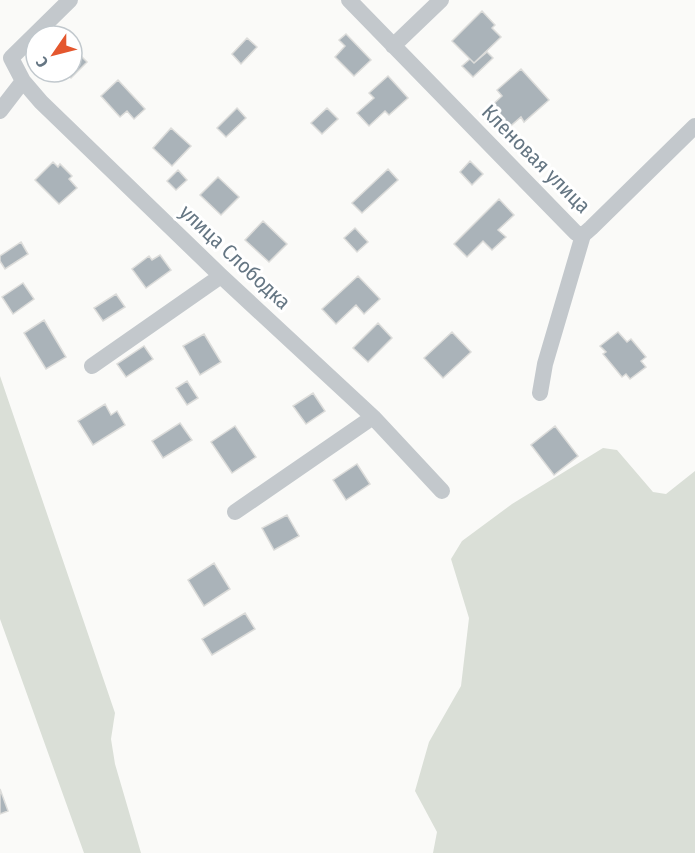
<svg xmlns="http://www.w3.org/2000/svg" width="695" height="853" font-family="'Fira Sans Condensed',sans-serif">
<rect width="100%" height="100%" fill="#fafaf8"/>
<path fill="#dadfd7" d="M0 376 115 713 111 739 115 764 141 853H84L0 619Z
M603 448 617 450 653 492 666 494 695 471V853H433L437 832 415 791 429 742 461 686 469 618 451 559 462 541 512 504Z"/>
<path fill="#aab3b9" stroke="#dcdcda" stroke-width="1.5" d="M482 11 495 25 492 28 501 37 474 63 452 41Z
M346 34 371 60 354 76 335 57 345 46 339 40Z
M247 38 257 47 241 64 232 54Z
M72 47 87 62 71 78 65 72H72Z
M487 52 493 58 473 77 462 66 470 59 474 63Z
M521 69 549 100 524 122 521 117 507 129 489 108 502 96 497 90Z
M388 76 408 98 389 115 385 111 369 126 357 113 374 98 369 93Z
M118 80 145 109 134 119 127 111 120 117 101 96Z
M237 108 246 118 226 137 217 128Z
M327 108 338 119 322 134 311 123Z
M171 128 191 146 172 166 153 148Z
M470 161 483 174 472 185 460 172Z
M53 162 58 167 60 164 72 176 69 179 77 188 59 204 35 180Z
M388 169 398 180 362 213 352 203Z
M178 170 187 180 176 190 167 181Z
M218 177 239 197 221 215 200 195Z
M499 199 514 215 498 230 506 237 492 250 483 241 467 257 454 244Z
M263 221 287 244 269 262 245 240Z
M355 228 368 242 357 252 344 238Z
M21 242 28 254 5 269 0 261V256Z
M160 255 171 270 146 288 132 269 149 256 152 260Z
M358 276 380 299 364 314 356 305 336 324 322 309Z
M23 283 34 299 13 314 2 297Z
M116 294 125 307 103 321 94 308Z
M44 320 66 357 46 369 24 333Z
M378 323 392 338 368 362 353 348Z
M452 332 471 352 443 378 424 358Z
M618 332 627 342 631 339 646 357 641 361 646 367 630 379 626 374 622 377 603 354 606 352 600 346Z
M204 334 221 362 200 375 183 346Z
M144 346 153 359 126 377 117 364Z
M187 381 198 398 187 405 176 388Z
M313 393 325 411 306 424 293 406Z
M105 404 111 415 117 411 125 425 93 445 78 421Z
M180 423 192 440 163 458 152 441Z
M235 426 256 457 232 473 211 442Z
M555 426 578 456 554 475 531 445Z
M357 464 370 484 346 500 333 480Z
M287 515 299 536 274 550 262 528Z
M214 563 230 589 204 606 188 580Z
M245 613 255 629 212 655 202 639Z
M0 789 8 811 0 814Z"/>
<g fill="none" stroke-linecap="round" stroke-linejoin="round">
<path stroke="#c3c8cc" stroke-width="16" d="M349 0 576 233 583 235 591 228 695 126
M393 46 441 0
M11 58 23 81 41 102 221 276 373 417 442 491
M11 58 70 0
M0 111 23 81
M92 366 221 276
M540 393 545 364 583 235
M235 512 373 417"/>
</g>
<g text-anchor="middle" dominant-baseline="central" stroke-width="6" stroke-linejoin="round" paint-order="stroke">
<g font-size="21" fill="#657683" stroke="#fff">
<text transform="translate(536 159) rotate(45)">Кленовая улица</text>
<text transform="translate(235 257) rotate(43)">улица Слободка</text>
</g>
</g>
<g transform="translate(54 54) rotate(235)"><circle r="28" fill="#ffffff" stroke="#c1c8cd" stroke-width="1.5"/>
<path d="M0-4.5L10 22L0 15L-10 22Z" fill="#e4572e"/>
<text y="-9" font-size="16" font-weight="bold" text-anchor="middle" fill="#657683">С</text>
</g>
</svg>
